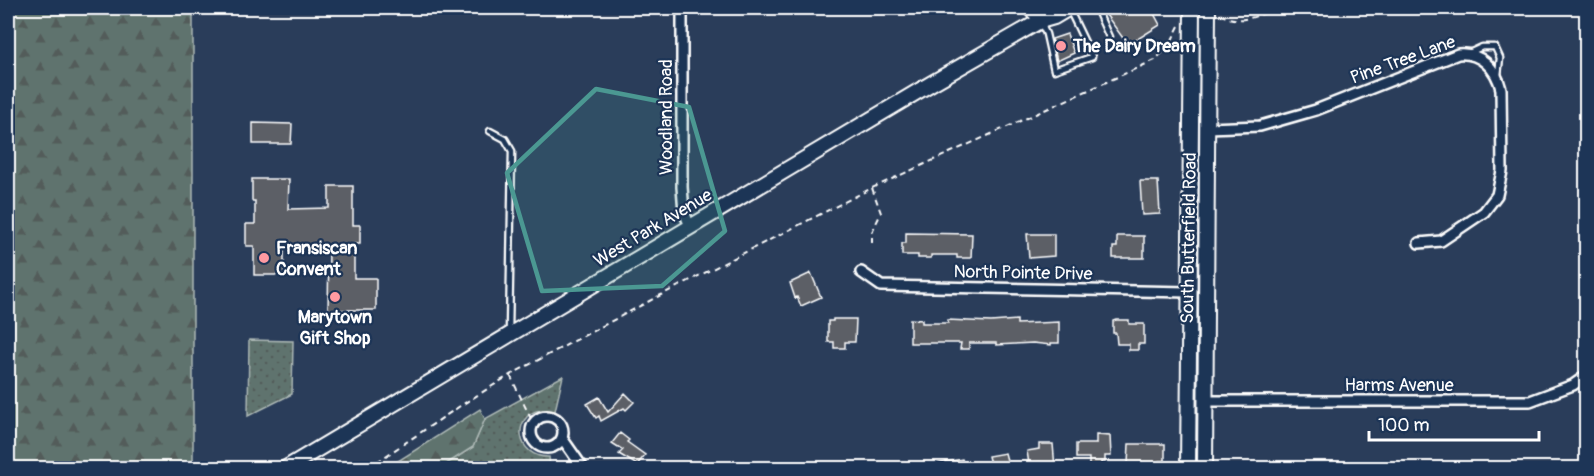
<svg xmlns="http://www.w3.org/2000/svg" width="1594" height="476" font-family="Pangolin,sans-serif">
<defs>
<pattern id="grass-dots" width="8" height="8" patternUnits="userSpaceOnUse" patternTransform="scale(1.5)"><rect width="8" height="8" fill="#5e736e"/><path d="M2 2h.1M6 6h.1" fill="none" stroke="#535c5a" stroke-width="1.8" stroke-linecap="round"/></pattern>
<pattern id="forest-firs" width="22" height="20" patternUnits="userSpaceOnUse" patternTransform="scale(1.5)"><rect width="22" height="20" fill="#5e736e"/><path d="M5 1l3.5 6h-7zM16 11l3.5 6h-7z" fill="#535c5a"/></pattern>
</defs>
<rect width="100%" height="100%" fill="#2a3d5a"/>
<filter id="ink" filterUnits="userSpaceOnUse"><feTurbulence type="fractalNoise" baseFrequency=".0167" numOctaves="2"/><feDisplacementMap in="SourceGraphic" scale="12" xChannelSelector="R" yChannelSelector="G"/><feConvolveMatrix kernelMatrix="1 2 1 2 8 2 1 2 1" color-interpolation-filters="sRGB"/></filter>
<g filter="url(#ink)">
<path fill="url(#grass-dots)" stroke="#aeb9b6" stroke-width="1.5" d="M249 340 293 341 292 394 248 416Z
M563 376 555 411C551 411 545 409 540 410 511 416 516 458 549 457L550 468H440L473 447 485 419Z"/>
<path fill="url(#forest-firs)" stroke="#aeb9b6" stroke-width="1.5" d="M8 8H208L193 16V468H8Z
M480 409 485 419 473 447 440 468H387Z"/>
<path fill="#5c5f66" stroke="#fff" stroke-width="1.5" d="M1101 8H1151L1160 25 1128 45Z
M1067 34 1074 53 1057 61 1052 39Z
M253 123 292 124 291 144H253Z
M252 179H289L288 209 329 208V186H353V225H360V244H354V278H376V310H328L329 248H284V275H254V246H246V224H255V201H252Z
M1140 181H1158L1160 214 1142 215Z
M906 233 972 234 971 258H957V255H931V258H918V255H902V243H906Z
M1027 234H1054V256L1029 258Z
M1117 236H1144V258H1113V247H1117Z
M811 273 821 297 801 306 797 297 795 298 790 283Z
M833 319H856L855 342H845V348H834V342H828V321H833Z
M910 319 922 320V323H948V320L991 322 1017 320V324L1059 322V343H1051V345L1033 343 996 345V343H969V349H960L961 343H910Z
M1116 320H1129V324H1144V344H1138V350H1129V344H1117L1116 333H1113V321Z
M625 393 634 402 626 410 624 408 601 421 599 416 596 418 587 404 599 397 608 412Z
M620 433 629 440 627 442 645 455 637 465 619 454 623 450 612 443Z
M1096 435 1110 436 1111 456H1105V462H1101V468H1089V458H1076V444H1096Z
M1039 444H1053L1055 468H1041L1040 462 1029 464 1027 451 1039 449Z
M1129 444H1165V461H1159V464H1128Z
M1005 453 1009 468H991L988 456Z
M962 459 964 468H935L934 464Z"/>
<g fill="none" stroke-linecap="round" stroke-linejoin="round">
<defs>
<path id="service" d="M1096 8 1109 37
M1041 23 1046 34 1054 70 1092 57 1069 9
M1469 53 1482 47H1495L1500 58 1498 75
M490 131 505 139 512 151 509 333"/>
<path id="minor" d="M682 8V187L684 212 690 226
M1027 8 1040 21
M1208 128 1260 126 1316 110 1458 54C1480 52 1496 68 1501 89L1502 171 1497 195 1484 212 1441 241 1419 243
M861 272 881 286 1189 292
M1205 401H1530L1573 385 1583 378 1586 381
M531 432a16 16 0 1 1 32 0a16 16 0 1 1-32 0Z
M562 438 583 468"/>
<path id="secondary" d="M286 468 932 83 1040 21 1054 17 1069 8
M1188 468 1192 8
M1205 468 1208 8"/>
</defs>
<use href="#service" stroke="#fff" stroke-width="9"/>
<use href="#minor" stroke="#fff" stroke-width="14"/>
<use href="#secondary" stroke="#fff" stroke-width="18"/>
<path stroke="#fff" stroke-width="2" stroke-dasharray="6 4.5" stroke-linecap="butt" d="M1220 14C1240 26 1258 15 1278 8
M872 188 881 213 872 232V246
M510 375 533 423
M368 468 460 406 510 375 657 297 872 188 1155 60 1169 46 1179 26"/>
<use href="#service" stroke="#1d3557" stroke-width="4.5"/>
<use href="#minor" stroke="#1d3557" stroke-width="9"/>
<use href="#secondary" stroke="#1d3557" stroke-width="14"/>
</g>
</g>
<path fill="#4b9892" fill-opacity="0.2" stroke="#4b9892" stroke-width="4.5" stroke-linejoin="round" d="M596 89 689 107 725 231 662 286 542 291 507 173Z"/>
<g fill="#ff9aa2" stroke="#1d3557" stroke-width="2">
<circle cx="1061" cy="46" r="6"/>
<circle cx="264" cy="258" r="6"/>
<circle cx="335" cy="297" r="6"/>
</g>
<g text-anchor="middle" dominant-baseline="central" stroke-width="4.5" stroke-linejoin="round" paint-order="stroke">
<g font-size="18" font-weight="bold" fill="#fff" stroke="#1d3557" text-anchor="start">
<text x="1073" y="46">The Dairy Dream</text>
<text x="276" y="248">Fransiscan<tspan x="276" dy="21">Convent</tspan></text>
<text x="335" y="317" text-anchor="middle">Marytown<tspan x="335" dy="21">Gift Shop</tspan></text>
</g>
<g font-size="18" fill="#fff" stroke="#1d3557">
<text transform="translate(1403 60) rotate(-20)">Pine Tree Lane</text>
<text transform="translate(666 117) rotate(-90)">Woodland Road</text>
<text transform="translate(653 228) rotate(-31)">West Park Avenue</text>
<text transform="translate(1189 238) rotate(-89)">South Butterfield Road</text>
<text transform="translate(1023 273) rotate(1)">North Pointe Drive</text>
<text x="1399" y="385">Harms Avenue</text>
</g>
</g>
<rect width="1594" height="476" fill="none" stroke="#1d3557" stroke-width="30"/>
<rect x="15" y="15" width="1564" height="446" fill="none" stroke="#fff" stroke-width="2" filter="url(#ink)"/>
<path d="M1369 431v9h170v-9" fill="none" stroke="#ffffff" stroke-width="3"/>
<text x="1378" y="431" font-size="18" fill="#ffffff" stroke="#1d3557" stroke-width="4.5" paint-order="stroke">100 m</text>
</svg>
